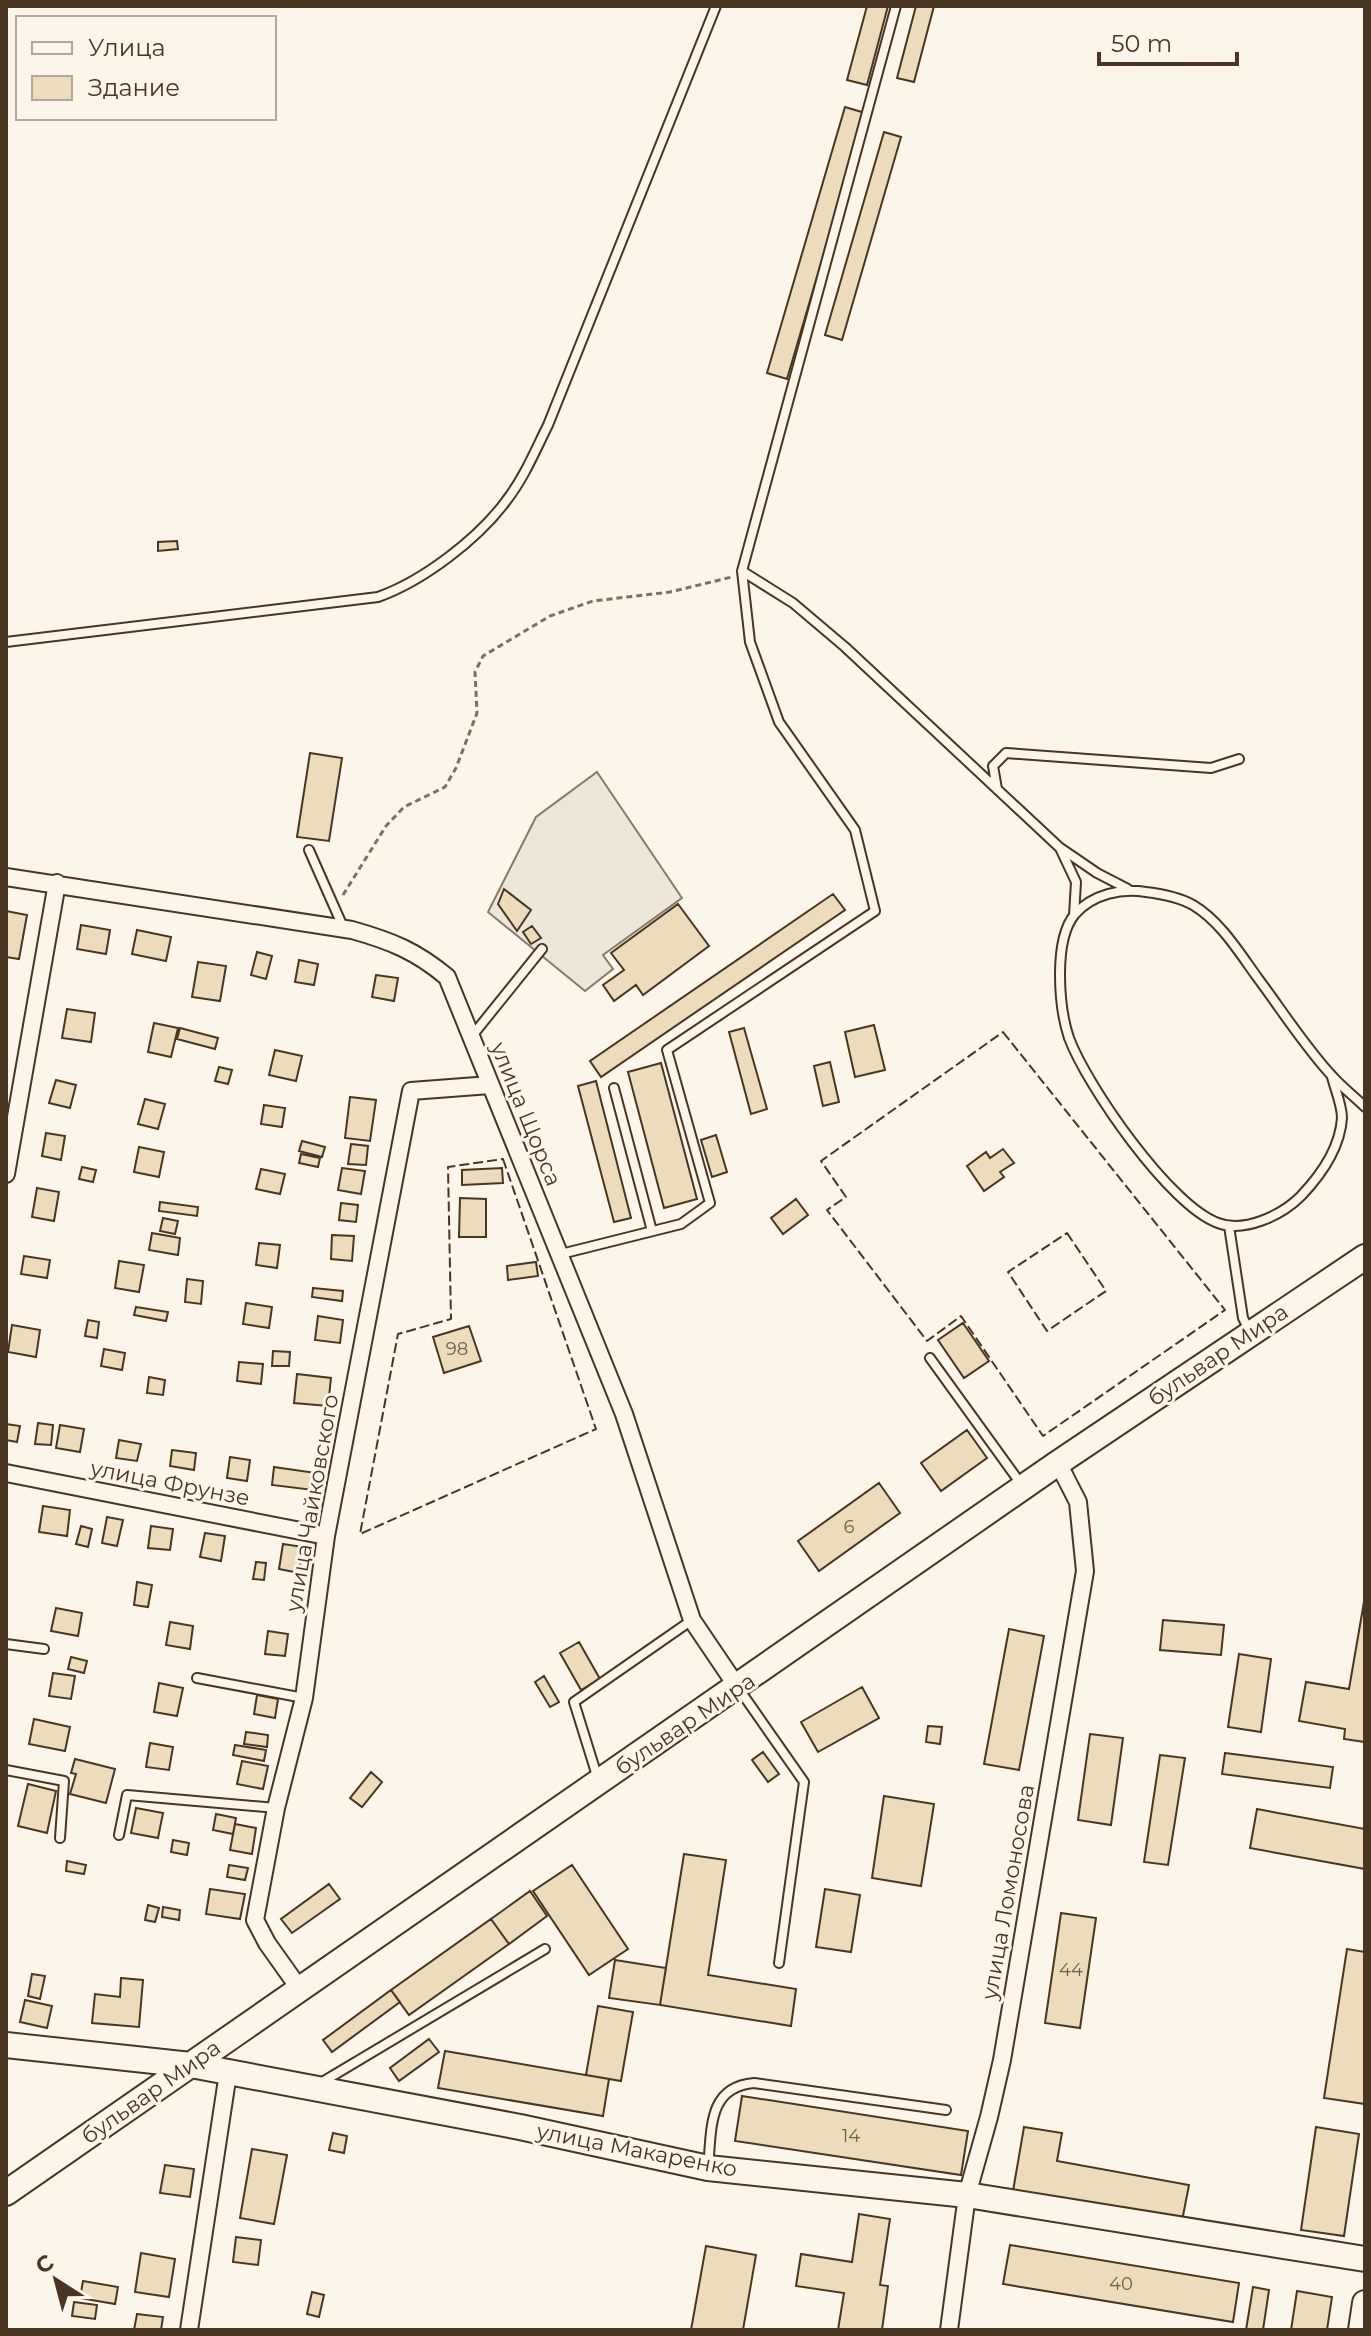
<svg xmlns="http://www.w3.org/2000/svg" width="1371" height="2336" font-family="Montserrat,sans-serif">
<rect width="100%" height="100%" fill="#fbf6e9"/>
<path fill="#ede7d9" stroke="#887966" stroke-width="2" d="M597 772 682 898 603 955 613 969 585 991 488 912 536 817Z"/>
<path fill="#ecdcbc" stroke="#4a3520" stroke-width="2" d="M867 6H888L867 85 847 80Z
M916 6H934L914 82 897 78Z
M845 107 865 113 787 379 767 373Z
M884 132 901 137 842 340 825 335Z
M177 541 178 549 158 551V542Z
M310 753 342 758 329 841 297 837Z
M504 889 531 910 517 931 498 904Z
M833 894 845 910 601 1077 590 1061Z
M678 904 709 946 643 995 636 985 614 1001 603 985 624 970 611 953Z
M6 911 27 915 19 959 6 957Z
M81 925 110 930 106 954 77 949Z
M532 926 541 938 531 944 523 932Z
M137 930 171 937 166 961 132 954Z
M257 952 272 956 266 979 251 975Z
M299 960 318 964 314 985 295 982Z
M198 962 226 966 220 1001 192 997Z
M376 975 398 978 394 1001 372 997Z
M67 1009 95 1013 91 1042 62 1038Z
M154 1023 178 1028 171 1057 148 1052Z
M874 1025 885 1070 855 1077 845 1032Z
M180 1028 218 1038 215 1049 177 1039Z
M744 1028 767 1109 751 1114 729 1032Z
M275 1050 302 1056 296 1081 269 1075Z
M830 1062 839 1102 823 1106 814 1066Z
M661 1063 697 1199 664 1208 628 1072Z
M219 1067 232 1070 228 1084 215 1081Z
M56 1080 76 1085 70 1108 49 1103Z
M596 1081 631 1218 614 1222 578 1086Z
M350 1097 376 1100 370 1141 345 1138Z
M145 1099 165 1104 158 1129 138 1124Z
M264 1105 285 1108 282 1127 261 1124Z
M46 1133 65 1136 61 1160 42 1156Z
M716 1135 727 1172 712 1177 701 1140Z
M302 1141 325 1147 322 1157 299 1151Z
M351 1144 368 1146 366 1165 348 1164Z
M139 1147 164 1152 159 1177 134 1172Z
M1003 1149 1014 1163 1000 1172 1004 1177 984 1191 967 1166 986 1152 990 1158Z
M301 1154 320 1158 318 1167 299 1163Z
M82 1167 96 1170 93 1182 79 1179Z
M342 1168 365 1171 361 1194 338 1190Z
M502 1168 503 1183 462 1185V1170Z
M261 1169 285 1174 280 1194 256 1189Z
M37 1188 59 1192 54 1221 32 1217Z
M460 1198 486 1199V1237H459Z
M796 1199 808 1215 783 1234 771 1218Z
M160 1202 198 1207 197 1216 159 1211Z
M341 1203 358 1205 356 1222 339 1220Z
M163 1218 178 1221 175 1234 160 1231Z
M152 1233 180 1238 178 1255 149 1250Z
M332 1235 354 1236 352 1261 331 1259Z
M259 1243 280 1245 277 1268 256 1265Z
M24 1256 50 1260 47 1278 21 1274Z
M119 1261 144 1265 139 1292 115 1288Z
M536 1262 538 1276 508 1280 507 1266Z
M187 1279 203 1281 201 1304 185 1302Z
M313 1288 343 1291 342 1301 312 1297Z
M246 1303 272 1307 269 1328 243 1324Z
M136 1307 168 1312 166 1321 134 1315Z
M318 1316 343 1320 340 1343 315 1340Z
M88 1320 99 1322 97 1338 85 1336Z
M963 1323 989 1361 964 1378 938 1340Z
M12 1325 40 1330 36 1357 8 1352Z
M469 1326 481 1361 444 1373 433 1337Z
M104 1349 125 1353 122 1370 101 1366Z
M273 1351 290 1352 289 1366H272Z
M239 1362 263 1364 261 1384 237 1381Z
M297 1374 331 1378 328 1406 294 1403Z
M149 1377 165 1380 163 1395 147 1393Z
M38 1423 53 1425 51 1445 35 1444Z
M6 1424 20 1426 17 1442 6 1440Z
M60 1425 84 1429 80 1452 56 1448Z
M967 1430 987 1458 941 1491 921 1463Z
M119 1440 141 1444 137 1461 116 1458Z
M172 1450 196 1453 194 1470 170 1466Z
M230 1457 250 1460 247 1481 227 1478Z
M274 1467 316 1473 313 1490 272 1485Z
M879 1483 900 1513 819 1571 798 1541Z
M43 1506 70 1510 67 1536 39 1532Z
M107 1517 123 1520 117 1546 102 1543Z
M81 1526 92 1529 88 1547 76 1544Z
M151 1526 173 1529 170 1550 148 1548Z
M205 1533 225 1536 221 1561 200 1557Z
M283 1544 303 1547 299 1573 279 1569Z
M256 1562 266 1563 264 1580 253 1579Z
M137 1582 152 1585 148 1607 134 1605Z
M1365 1596V1742L1344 1739 1345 1729 1299 1721 1306 1682 1349 1689Z
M56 1608 82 1613 78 1636 51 1631Z
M1163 1620 1224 1625 1221 1655 1160 1650Z
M170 1622 193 1626 190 1649 166 1645Z
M1009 1629 1044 1636 1019 1770 984 1764Z
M268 1631 288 1634 285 1656 265 1654Z
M579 1642 600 1679 581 1690 560 1653Z
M1239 1654 1271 1659 1261 1732 1228 1727Z
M71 1657 87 1661 84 1673 68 1669Z
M53 1673 75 1676 71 1699 49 1696Z
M544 1676 559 1702 550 1707 535 1682Z
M159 1683 183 1688 177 1716 154 1712Z
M862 1687 879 1718 818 1752 801 1722Z
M257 1695 278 1699 275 1718 254 1714Z
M34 1719 70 1727 65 1751 29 1744Z
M928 1726 942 1727 940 1744 926 1742Z
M246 1732 268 1735 267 1747 244 1744Z
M1090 1734 1123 1738 1111 1825 1078 1820Z
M150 1743 173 1747 169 1770 146 1767Z
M235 1745 266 1750 264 1761 233 1755Z
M763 1752 779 1774 768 1782 752 1760Z
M1225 1753 1333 1767 1330 1788 1222 1774Z
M1160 1755 1185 1758 1168 1865 1144 1862Z
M75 1759 115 1769 106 1803 70 1794 76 1774 71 1773Z
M242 1761 268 1766 263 1789 237 1784Z
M371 1772 382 1782 362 1807 350 1798Z
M28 1784 56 1791 47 1833 18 1826Z
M884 1796 934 1804 921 1886 872 1878Z
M136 1808 163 1813 158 1838 131 1833Z
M1257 1809 1365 1829V1869L1250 1848Z
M216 1814 236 1818 233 1834 213 1830Z
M235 1824 256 1828 252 1854 230 1850Z
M173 1840 189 1843 187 1855 171 1852Z
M684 1854 726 1860 708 1975 796 1989 791 2026 660 2005Z
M67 1861 86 1865 84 1874 66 1871Z
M229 1865 248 1868 245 1880 227 1877Z
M572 1865 628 1949 589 1975 533 1891Z
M329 1884 340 1899 292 1933 281 1919Z
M210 1889 245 1894 240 1919 206 1914Z
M825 1889 860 1895 851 1952 816 1947Z
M530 1891 547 1916 509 1944 491 1919Z
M148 1905 159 1908 155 1922 145 1920Z
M163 1907 180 1910 179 1920 162 1917Z
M1061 1913 1096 1918 1080 2028 1045 2023Z
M491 1919 509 1944 409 2015 391 1990Z
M1347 1949 1365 1952V2104L1324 2098Z
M615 1960 666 1968 660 2005 609 1998Z
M32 1974 45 1976 40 1999 28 1996Z
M121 1978 143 1980 139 2027 92 2023 95 1994 120 1997Z
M391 1990 400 2002 332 2052 323 2040Z
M25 2000 52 2006 47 2028 20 2022Z
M598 2006 633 2012 621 2081 586 2075Z
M429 2039 439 2052 399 2081 390 2068Z
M445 2051 609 2079 603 2116 438 2088Z
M742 2096 968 2131 961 2175 735 2141Z
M1024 2127 1062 2133 1057 2161 1189 2185 1182 2221 1013 2191Z
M1316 2127 1359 2134 1344 2236 1301 2230Z
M333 2133 347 2136 344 2153 329 2150Z
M252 2149 287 2155 274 2224 240 2218Z
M165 2165 194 2169 190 2197 160 2193Z
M859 2214 890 2219 880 2285 888 2286 882 2330H838L844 2293 796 2286 801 2254 852 2262Z
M236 2237 261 2240 258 2265 233 2262Z
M1010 2245 1239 2283 1233 2322 1003 2284Z
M706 2246 756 2255 743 2330H691Z
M141 2253 175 2259 169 2297 135 2292Z
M83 2281 118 2287 115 2304 80 2298Z
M1253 2287 1269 2290 1263 2330H1246Z
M1297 2291 1332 2297 1327 2330H1291Z
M312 2292 324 2295 319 2317 307 2314Z
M74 2302 97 2305 95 2319 72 2316Z
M137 2314 163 2317 161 2330H134Z"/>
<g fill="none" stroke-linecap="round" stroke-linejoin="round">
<defs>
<path id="lane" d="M742 571 793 603 845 647 1059 847 1097 873 1128 889
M6 642 378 597C423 581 478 539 506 501 524 478 535 451 548 425L716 6
M997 789 993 766 1006 753 1211 768 1239 759
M1060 848 1076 882 1074 915
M309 850 344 929
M472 1036 542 949
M1332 1077C1335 1089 1342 1105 1342 1118 1340 1148 1321 1175 1301 1196 1282 1215 1245 1233 1218 1223 1170 1206 1087 1086 1069 1038 1059 1008 1053 940 1075 914 1093 894 1121 888 1146 892 1162 894 1179 897 1193 905 1220 921 1239 952 1257 977 1281 1009 1307 1050 1334 1078 1343 1088 1355 1097 1365 1107
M614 1088 652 1231
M1229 1226 1243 1318 1250 1332
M561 1254 681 1224 710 1203 667 1050 875 911 855 830 779 722 750 642 742 571 896 6
M930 1358 1021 1484
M6 1644 44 1649
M197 1678 304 1698
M739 1689 804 1782 779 1963
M6 1770 64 1781 60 1838
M598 1779 574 1702 692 1620
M119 1835 127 1795 276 1808
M319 2084 545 1949
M708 2167C712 2130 707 2087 754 2083L946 2110"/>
<path id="street" d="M6 877 352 930C391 941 416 951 447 977L624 1414 692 1620 738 1688
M6 1174 57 883
M6 1473 326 1536
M299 1988 267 1943 255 1920 276 1808 304 1698 326 1536 411 1091 490 1085
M189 2330 228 2073
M949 2330 967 2195 989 2117 1002 2060 1085 1571 1078 1502 1058 1463"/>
<path id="secondary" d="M6 2045 191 2065 520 2127 708 2168 967 2195 1365 2259
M6 2193 1058 1463 1365 1257
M1361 2330 1365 2303"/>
</defs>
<use href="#lane" stroke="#4a3520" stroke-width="12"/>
<use href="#street" stroke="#4a3520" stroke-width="20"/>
<use href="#secondary" stroke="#4a3520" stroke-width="28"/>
<path stroke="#7f6f5c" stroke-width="3" stroke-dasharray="6 4" stroke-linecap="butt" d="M343 895 386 826 404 807 445 787 456 768 477 713 475 672 483 656 550 616 593 601 670 592 732 577"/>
<use href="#lane" stroke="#fbf6e9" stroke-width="8"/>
<use href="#street" stroke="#fbf6e9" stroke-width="16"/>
<use href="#secondary" stroke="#fbf6e9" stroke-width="24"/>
<path stroke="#4a3520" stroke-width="2" stroke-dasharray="10 4" stroke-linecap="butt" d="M1003 1032 1225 1310 1043 1436 961 1316 927 1341 827 1210 846 1197 821 1161Z
M503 1159 596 1429 360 1534 398 1334 451 1319 448 1167Z
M1067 1233 1106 1291 1047 1331 1008 1272Z"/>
</g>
<g text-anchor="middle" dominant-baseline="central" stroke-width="6" stroke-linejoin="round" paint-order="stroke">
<g font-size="18" fill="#725f47">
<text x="457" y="1349">98</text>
<text x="849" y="1527">6</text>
<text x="1071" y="1970">44</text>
<text x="851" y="2136">14</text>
<text x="1121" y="2284">40</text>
</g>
<g font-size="22" fill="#4a3520" stroke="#fbf6e9">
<text transform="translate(526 1114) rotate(68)">улица Щорса</text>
<text transform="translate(1218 1355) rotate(-34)">бульвар Мира</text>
<text transform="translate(170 1483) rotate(11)">улица Фрунзе</text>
<text transform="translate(312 1503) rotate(-80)">улица Чайковского</text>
<text transform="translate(685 1724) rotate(-34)">бульвар Мира</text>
<text transform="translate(1008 1892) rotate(-80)">улица Ломоносова</text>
<text transform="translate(151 2092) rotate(-35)">бульвар Мира</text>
<text transform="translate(637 2150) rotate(11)">улица Макаренко</text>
</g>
</g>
<rect width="1371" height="2336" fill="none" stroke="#4a3520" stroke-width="16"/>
<rect x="16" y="16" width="260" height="104" fill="#fbf6e9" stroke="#b4a999" stroke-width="2"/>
<rect x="32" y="42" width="40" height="12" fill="#fbf6e9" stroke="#b4a999" stroke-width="2"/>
<text x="88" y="56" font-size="24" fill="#4a3520">Улица</text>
<rect x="32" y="76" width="40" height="24" fill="#ecdcbc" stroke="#b4a999" stroke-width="2"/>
<text x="88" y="96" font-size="24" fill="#4a3520">Здание</text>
<g transform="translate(56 2280) rotate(324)" stroke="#fbf6e9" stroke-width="6" paint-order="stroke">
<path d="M0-6L14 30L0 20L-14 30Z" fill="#4a3520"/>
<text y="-12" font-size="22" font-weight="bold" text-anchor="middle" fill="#4a3520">С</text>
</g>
<path d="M1099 52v12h138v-12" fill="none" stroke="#4a3520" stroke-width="4"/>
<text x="1111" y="52" font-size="24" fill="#4a3520" stroke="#fbf6e9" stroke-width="6" paint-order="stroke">50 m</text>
</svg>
